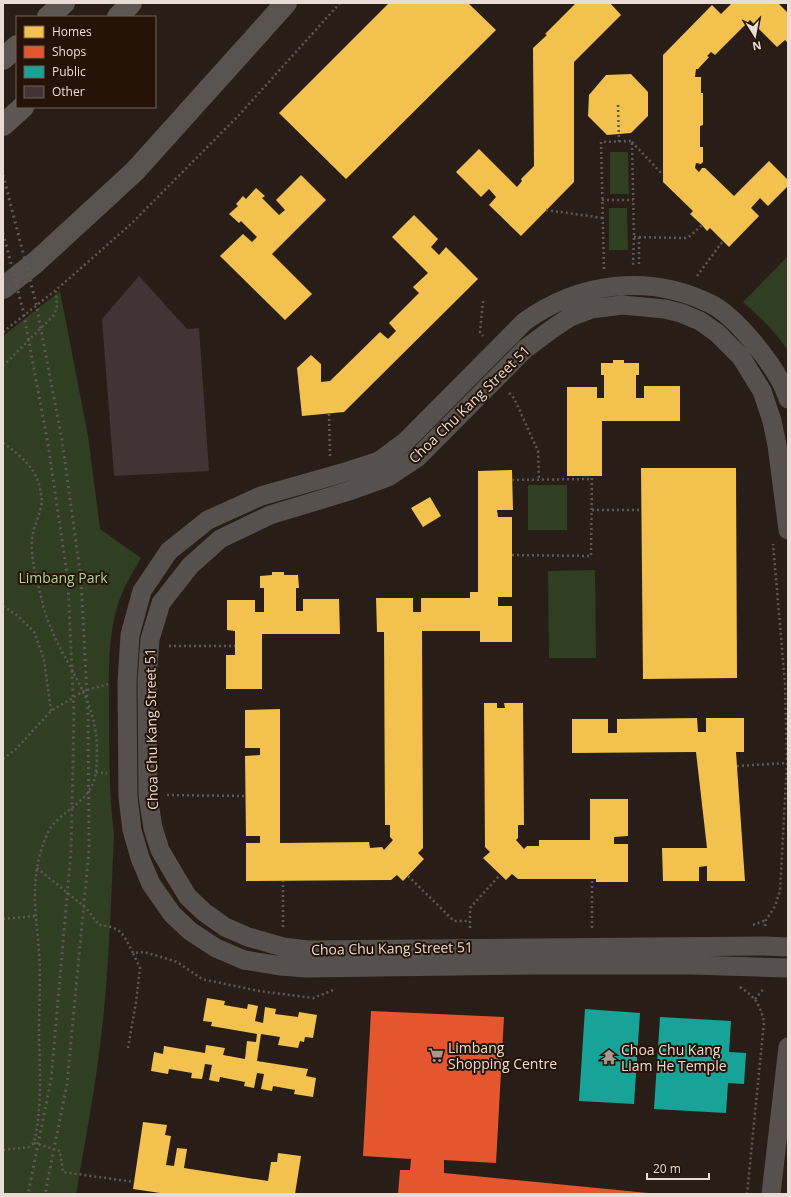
<svg xmlns="http://www.w3.org/2000/svg" width="791" height="1197" font-family="'Open Sans',sans-serif">
<rect width="100%" height="100%" fill="#291e17"/>
<path fill="#303e21" d="M610 152H628L629 194H610Z
M609 208H627L628 250H609Z
M788 256V351C776 332 760 317 743 302Z
M60 291 88 436 100 529 141 558C133 572 124 586 119 601 107 637 109 674 109 710 109 752 109 794 114 835 111 903 109 971 101 1038 95 1090 85 1142 76 1194H3V336Z
M528 485H567V530H528Z
M595 570 596 658H549L548 571Z"/>
<path fill="#f2c14e" d="M389 3H468L496 30 346 179 279 113Z
M576 3H610L621 15 574 62V182L521 236 489 205 496 197 489 189 481 197 456 172 479 149 517 187 522 181 521 179 534 166 533 48 547 35 545 34Z
M730 3H778L788 13V43L785 40 777 47 750 20 715 55 711 52 707 56 709 57 698 69H696L695 77H701V93H703V125L700 126V147H703V162L701 164 696 163 695 168 699 172 702 168H705L734 196 769 161 788 180V186L768 206 760 198 751 208 759 216 729 247 710 228 707 231 702 225 690 214 693 211 663 182V55L712 5 721 14 731 4Z
M631 74 648 92V116L631 133 607 135 588 116 589 95 606 75Z
M301 175 326 200 272 254 312 294 285 320 220 256 243 234 252 242 257 237 241 221 239 223 229 214 238 206 236 204 243 196 246 199 256 188 265 196 262 198 279 215 285 210 276 200Z
M414 215 438 239 431 247 439 255 446 247 478 279 344 412 302 416 297 368 311 355 321 364V382L330 381 380 332 388 339 396 331 389 323 419 293 413 287 428 273 392 237Z
M613 360H624V363H639V375H636V398H644V386H680V421H602V476H567V387H597V398H604V375H601V363H613Z
M641 468H736L737 678 643 679Z
M512 470 513 510H497L498 517H512V597H498V606H512V642H480V631H422L423 848 418 853 424 859 403 881 397 875 391 880 246 881V843H260V836H246L245 756 260 755V748H245V710L280 709V843L369 842 370 848 382 847 384 850 393 840 390 837V825H385L384 632H377L376 598H413V612H421V598H470V592H478V471Z
M430 497 441 516 423 527 411 508Z
M272 572H284V575H298L299 588H296V611H303V599H339L340 634H262V689H226V655H235V631L227 630V600H255V612H264V588H260V576L272 575Z
M484 703H497V708H505L504 703H523L524 825H518V838L516 840 524 849 527 846H539V840H590V799H628V836L614 837V844H628V882H596V879H518L512 874 506 880 483 858 490 852 485 847Z
M697 718 698 732H706V718H744V752H736L745 881H707V866L699 867V881H663L662 848H707L696 752 572 753V719H608V733H617V719Z
M207 998 225 1001 224 1005 247 1009 248 1004 258 1006 255 1021 263 1023 265 1007 276 1009 275 1014 298 1017 299 1012 317 1015 313 1038 305 1037 304 1042 300 1041 298 1048 278 1045 280 1037 261 1034 257 1061 308 1069 306 1076 316 1078 313 1097 294 1094 295 1090 273 1086 272 1091 261 1089 264 1074 257 1073 254 1088 244 1086 245 1082 220 1077 219 1082 209 1080 212 1065 205 1064 202 1079 191 1078 192 1073 169 1069 168 1074 151 1071 154 1052 163 1054 164 1046 205 1053 206 1045 225 1048 223 1055 245 1059 247 1041 256 1042 257 1034 211 1026 212 1022 203 1021Z
M143 1122 167 1125 165 1135 171 1136 166 1165 174 1166 177 1148 187 1149 184 1168 268 1181 271 1162H277L278 1153 301 1156 295 1194H167L133 1189Z"/>
<path fill="#e4572e" d="M371 1011 504 1017 496 1163 444 1160V1173L648 1193 647 1194H398L400 1170H410L411 1159 363 1156Z"/>
<path fill="#17a398" d="M585 1009 640 1013 634 1104 579 1101Z
M660 1017 731 1021 729 1052 746 1053 744 1084 728 1083 726 1113 654 1109Z"/>
<path fill="#423334" d="M139 276 187 329 199 328 209 471 114 476 102 319Z"/>
<g fill="none" stroke-linecap="round" stroke-linejoin="round">
<path stroke="#5f5956" stroke-width="2.5" stroke-dasharray="2 3" stroke-linecap="butt" d="M618 105 619 142
M632 142 663 175
M602 200H633
M546 210 603 218
M634 237 685 238 690 236 702 225
M639 237V265
M604 269 601 142 632 141 634 237 633 266
M697 276 723 241
M483 301 480 332 483 336
M3 332 56 290 131 224 240 114 340 3
M3 366 54 315 57 306 56 291
M509 393 514 398 538 451 539 480
M329 414 330 457
M3 443C22 456 39 471 41 495 42 499 42 503 41 507 39 517 33 528 32 539 31 554 34 570 38 584 41 600 46 617 52 631 70 672 97 702 97 750 97 782 94 791 68 811 62 816 54 822 50 829 43 840 39 856 37 869 32 897 37 923 39 951 41 979 39 1007 39 1034 40 1071 42 1108 34 1143L29 1147 3 1150
M512 480 592 479
M592 510H642
M512 555 591 556 592 476
M3 606 18 616 34 632 44 659 51 711
M169 646H235
M3 759 16 749 51 711 84 691 108 684
M737 766 787 763
M96 772 107 773
M167 795 246 796
M37 868 86 908 99 925C122 927 123 934 133 953L144 952 158 956 177 962 202 979 259 991 313 998 336 989
M408 876 454 921H470
M3 919 35 916
M753 925 766 920
M765 926 766 920 775 906 780 891 787 763 785 683 773 544
M283 927V881
M470 928V908L500 875
M592 928V879
M740 987C755 997 760 1004 764 1022L747 1194
M755 999 762 991 763 987
M128 1048 136 1002 140 968 133 953
M34 1143 60 1151 63 1172 134 1182"/>
<path stroke="#56514e" stroke-width="19" d="M788 399C786 393 784 387 781 382 768 358 735 316 711 304 649 273 579 282 524 322L405 442 379 461 342 473 261 496 208 520 169 551 142 591 130 635 127 683 128 797 132 830 140 858 151 884 172 914 190 931 216 948 244 960 281 966 306 968 536 965H692L788 968
M788 530 777 445 772 421 762 391 741 357 717 333 700 321 681 313 665 309 622 305 591 309 570 317 552 329 525 349 418 457 388 477 349 491 270 515 220 539 190 566 161 603 150 639 147 681 148 796 153 828 160 850 174 874 188 897 204 912 225 927 248 937 283 947 308 950 765 946 788 947
M771 1194 788 1047"/>
<path stroke="#58534f" stroke-width="22" d="M3 288 36 262 135 171 286 3"/>
<path stroke="#5d5652" stroke-width="22" d="M48 17 64 3
M118 17 131 3
M3 59 17 46
M3 125 23 107"/>
<path stroke="#5f5853" stroke-width="3" stroke-dasharray="2 4" stroke-linecap="butt" d="M3 175 36 303 62 440 81 579 88 716 89 850 67 1084 45 1194
M3 233 23 310 48 444 68 581 74 717 71 851 51 1080 28 1194"/>
</g>
<defs>
<symbol id="supermarket-bare" viewBox="-9 -9 18 18"><path d="M-6-5.5h2.5l.6 2H6L4.5 2H-2.5L-4.4-4H-6ZM-1.5 3.2a1.3 1.3 0 1 0 .1 0ZM3 3.2a1.3 1.3 0 1 0 .1 0Z" fill="#a69a92" stroke="#251307" stroke-width="2.5" paint-order="stroke"/></symbol>
<symbol id="temple-bare" viewBox="-9 -9 18 18"><path d="M0-6L5-2H3V0L6.5 2.5H4V6H1.5V3h-3V6H-4V2.5H-6.5L-3 0V-2H-5Z" fill="#a69a92" stroke="#251307" stroke-width="2.5" paint-order="stroke"/></symbol>
</defs>
<g fill-rule="evenodd">
<use href="#supermarket-bare" x="425" y="1044" width="22" height="22"/>
<use href="#temple-bare" x="598" y="1046" width="22" height="22"/>
</g>
<g text-anchor="middle" dominant-baseline="central" stroke-width="4" stroke-linejoin="round" paint-order="stroke">
<g font-size="14" fill="#e9dcd4" stroke="#251307">
<text transform="translate(469 404) rotate(-44)">Choa Chu Kang Street 51</text>
<text transform="translate(151 729) rotate(-91)">Choa Chu Kang Street 51</text>
<text transform="translate(392 948) rotate(-1)">Choa Chu Kang Street 51</text>
</g>
<g font-size="14" fill="#abd68b" stroke="#251307">
<text x="63" y="577">Limbang Park</text>
</g>
<g font-size="14" fill="#e9dcd4" stroke="#251307" text-anchor="start">
<text x="448" y="1047">Limbang<tspan x="448" dy="16">Shopping Centre</tspan></text>
<text x="621" y="1049">Choa Chu Kang<tspan x="621" dy="16">Liam He Temple</tspan></text>
</g>
</g>
<rect width="791" height="1197" fill="none" stroke="#e9dcd4" stroke-width="8"/>
<rect x="16" y="16" width="140" height="92" fill="#251307" stroke="#736359"/>
<rect x="24" y="26" width="20" height="12" fill="#f2c14e" stroke="#736359"/>
<text x="52" y="36" font-size="12" fill="#e9dcd4">Homes</text>
<rect x="24" y="46" width="20" height="12" fill="#e4572e" stroke="#736359"/>
<text x="52" y="56" font-size="12" fill="#e9dcd4">Shops</text>
<rect x="24" y="66" width="20" height="12" fill="#17a398" stroke="#736359"/>
<text x="52" y="76" font-size="12" fill="#e9dcd4">Public</text>
<rect x="24" y="86" width="20" height="12" fill="#423334" stroke="#736359"/>
<text x="52" y="96" font-size="12" fill="#e9dcd4">Other</text>
<g transform="translate(755 36) rotate(169)" stroke="#251307" stroke-width="3" paint-order="stroke">
<path d="M0-3L7 15L0 10L-7 15Z" fill="#e9dcd4"/>
<text y="-6" font-size="11" font-weight="bold" text-anchor="middle" fill="#e9dcd4">N</text>
</g>
<path d="M647 1173v6h62v-6" fill="none" stroke="#e9dcd4" stroke-width="2"/>
<text x="653" y="1173" font-size="12" fill="#e9dcd4" stroke="#251307" stroke-width="3" paint-order="stroke">20 m</text>
</svg>
